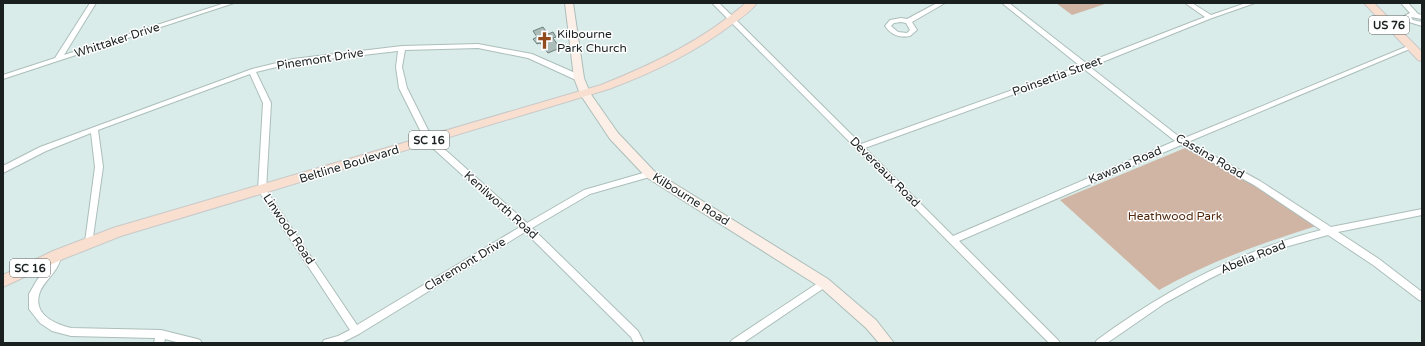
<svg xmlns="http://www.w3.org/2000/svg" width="1425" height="346" font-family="'Varela Round',sans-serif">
<rect width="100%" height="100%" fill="#daece9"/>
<path fill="#d0b4a4" d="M1056 3H1108L1072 15Z
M1185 148 1256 186 1316 226C1262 243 1208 262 1159 290L1060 200Z"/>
<path fill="#abbcb9" stroke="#70807d" d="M543 27 548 34 553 32 556 37 553 38 560 48 548 53 540 43 537 44 533 39 537 37 533 31Z"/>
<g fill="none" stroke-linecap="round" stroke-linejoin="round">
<defs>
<path id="street" d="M90 3H96L64 55 225 3H234L3 79V75L55 58Z
M712 3H719L861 144 1080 66 1002 3H1009L1086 63 1205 17 1185 3H1192L1211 15 1246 3H1255L1212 18 1090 67 1182 139 1408 46H1412V48L1188 142 1260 181 1331 227 1422 209V215L1338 232 1379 259 1422 292V301L1419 300 1373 265 1328 235 1278 249 1231 268 1209 279 1165 303 1107 343H1095L1097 340C1165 290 1239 251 1321 230L1254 185 1181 145 959 241 1058 340 1060 343H1049ZM1084 69 1175 141 953 236 865 148Z
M937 3H945L912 22 917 30 910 36C900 38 891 35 885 26L890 20 901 18 907 19ZM901 22 906 23 910 30 907 33 898 32 891 26 894 23Z
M1401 3H1408L1418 14 1422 15V19L1411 17 1413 20 1422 22V26L1409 22 1404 16 1410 13Z
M478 44 532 54 582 76 583 78 582 80H576L528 58 478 48 405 50 402 67 407 88 432 138 527 223 584 190 650 171 654 174 653 176 590 194 532 228 638 331 644 343H634L631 337 525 232 359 334 341 343H322L324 340 338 336 350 330 258 190 263 103 250 74 98 130 103 167 92 244 89 245 86 244 85 242 95 167 91 133 46 151 3 173V166L40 147 252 69 293 59 402 46ZM398 51 396 67 399 88 426 142 520 227 357 325 266 190 271 103 256 72 293 63Z
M58 251 61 253 62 255C60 261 58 267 54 272 49 279 41 286 39 295 34 315 55 324 71 328L161 330 197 339 200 340 202 343H180L165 339 164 343H154L155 338 71 336 52 331 40 323 29 309V294L37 280 49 266 55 253Z
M824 279 827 280 829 283 827 286 743 343H730L732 340Z"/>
<path id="secondary" d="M565 3H573L584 78 590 93 618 133 654 171 828 279 876 320 894 343H879L866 328 820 287 646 177 610 139 580 94 574 78Z"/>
<path id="primary" d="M746 3H757C750 12 740 19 731 25 694 53 652 73 609 89L121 236 63 259 3 287V275L53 251 113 228 601 85C654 64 703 40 746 3Z
M1364 3H1374L1422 52V61L1418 60Z"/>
</defs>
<use href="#street" stroke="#acbeba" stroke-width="2"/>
<use href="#secondary" stroke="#acbeba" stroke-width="2"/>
<use href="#primary" stroke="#c8c9c9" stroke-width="2"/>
<use href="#street" fill="#fff" fill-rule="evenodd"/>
<use href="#secondary" fill="#fcefe7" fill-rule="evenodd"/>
<use href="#primary" fill="#f8dfd0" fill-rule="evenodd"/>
</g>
<defs>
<symbol id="church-bare" viewBox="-9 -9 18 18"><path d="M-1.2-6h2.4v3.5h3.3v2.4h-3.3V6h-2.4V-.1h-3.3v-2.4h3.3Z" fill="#904c1e" stroke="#fff" stroke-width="2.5" paint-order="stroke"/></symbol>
</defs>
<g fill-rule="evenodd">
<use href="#church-bare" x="532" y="28" width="25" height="25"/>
</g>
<g text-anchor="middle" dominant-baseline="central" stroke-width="3" stroke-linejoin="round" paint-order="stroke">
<g fill="#fff" stroke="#5e6362" stroke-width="1">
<rect x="1369" y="16" width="40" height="18" rx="3"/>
<rect x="409" y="131" width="40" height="18" rx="3"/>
<rect x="10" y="259" width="40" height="18" rx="3"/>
</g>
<g font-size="11" font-weight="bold" fill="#19201f">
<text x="1389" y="25">US 76</text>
<text x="429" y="140">SC 16</text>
<text x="30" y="268">SC 16</text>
</g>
<g font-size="12" fill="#19201f" stroke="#fff" text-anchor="start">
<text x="557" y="34">Kilbourne<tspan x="557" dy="14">Park Church</tspan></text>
</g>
<g font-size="12" fill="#19201f" stroke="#fff">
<text transform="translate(117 40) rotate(-18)">Whittaker Drive</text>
<text transform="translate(320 59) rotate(-9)">Pinemont Drive</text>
<text transform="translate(1057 76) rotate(-20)">Poinsettia Street</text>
<text transform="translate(1210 156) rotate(30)">Cassina Road</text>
<text transform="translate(349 164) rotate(-17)">Beltline Boulevard</text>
<text transform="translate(1125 165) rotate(-23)">Kawana Road</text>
<text transform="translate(885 172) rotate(45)">Devereaux Road</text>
<text transform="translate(691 199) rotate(32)">Kilbourne Road</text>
<text transform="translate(501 205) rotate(42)">Kenilworth Road</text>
<text transform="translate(289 229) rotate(56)">Linwood Road</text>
<text transform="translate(1253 257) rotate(-22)">Abelia Road</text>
<text transform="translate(465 264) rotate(-31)">Claremont Drive</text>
</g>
<g font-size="12" fill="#52290d" stroke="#fff">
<text x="1175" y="216">Heathwood Park</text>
</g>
</g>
<rect width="1425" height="346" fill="none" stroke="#19201f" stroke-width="8"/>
</svg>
